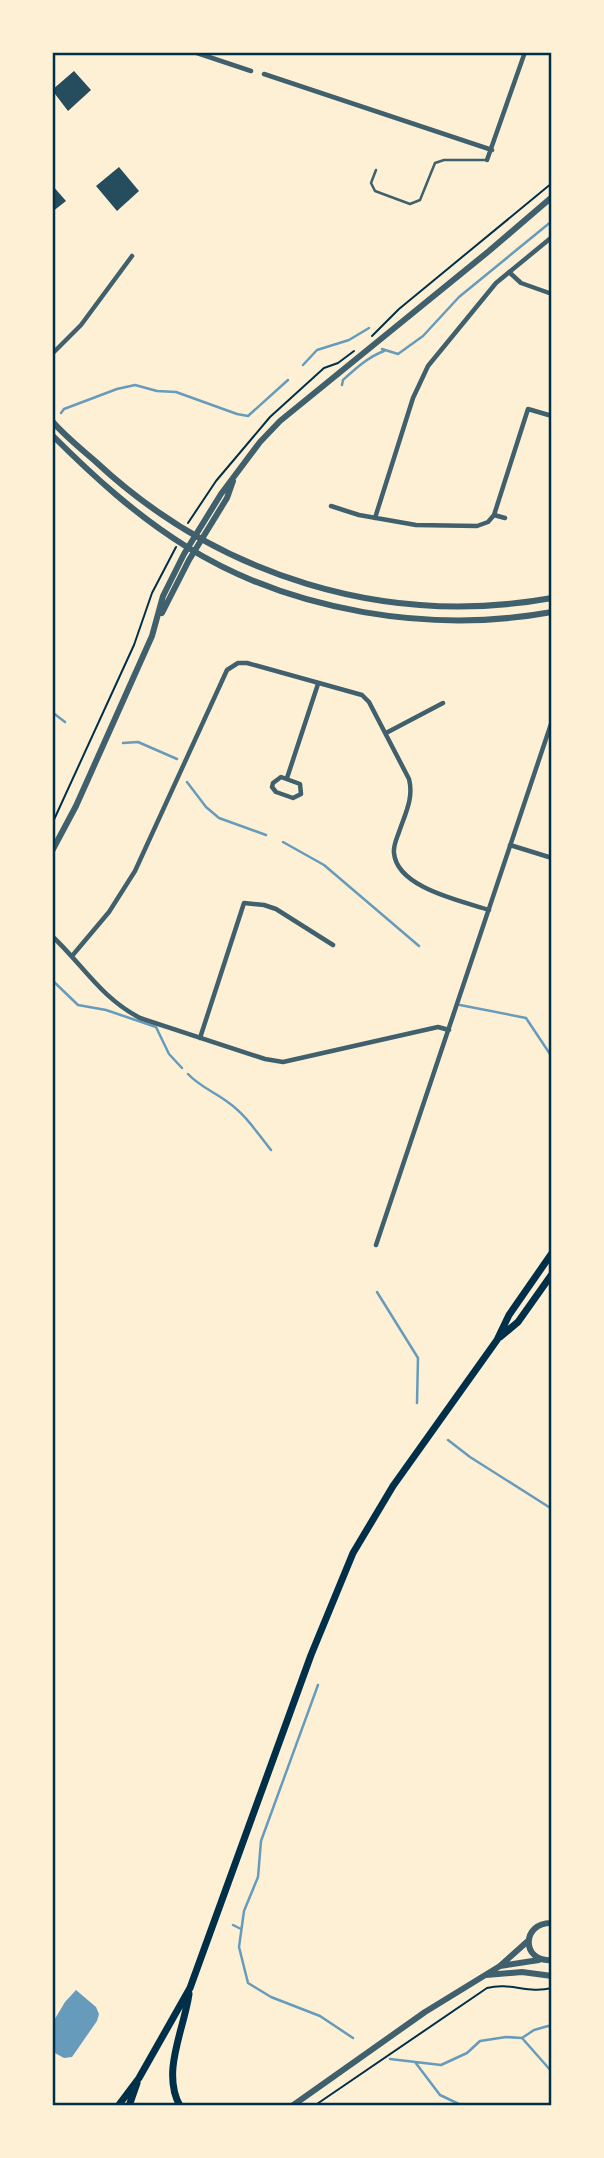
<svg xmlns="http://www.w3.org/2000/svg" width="604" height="2158" font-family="Montserrat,sans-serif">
<rect width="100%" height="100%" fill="#fdf0d5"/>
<path fill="#669bbc" d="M76 1990 96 2007 99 2014 97 2021 72 2057 64 2058 53 2052V2022L65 2002Z"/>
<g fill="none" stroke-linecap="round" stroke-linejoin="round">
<path stroke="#669bbc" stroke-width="2.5" d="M382 349 398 354 423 336 459 297 552 221
M303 365 317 350 349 340 369 328
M342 385 343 380C355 369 368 357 384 351
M61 413 64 409 117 389 135 385 157 391 176 392 237 414 248 416 288 380
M52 712 65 722
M123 743 138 742 177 759
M187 782 206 807 219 818 266 835
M283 842 324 865 419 946
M52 980 78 1005 106 1010 156 1027 169 1054 182 1068
M460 1005 526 1018 552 1057
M188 1074C200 1087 215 1092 229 1103 246 1115 258 1134 271 1150
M377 1292 418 1358 417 1403
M448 1440 470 1457 552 1509
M318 1685 261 1841 258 1877 244 1911 239 1947 248 1983 271 1997 320 2016 353 2038
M233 1925 241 1929
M522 2038 552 2072
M390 2059 441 2065 467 2053 480 2041 506 2037 522 2038 534 2030 548 2026 552 2027
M415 2062 440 2095 463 2106"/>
</g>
<path fill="#264d5e" d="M74 71 91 90 68 111 52 90Z
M119 167 139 191 117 211 96 186Z
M52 185 66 201 52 212Z"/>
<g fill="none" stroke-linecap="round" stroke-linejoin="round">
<path stroke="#003049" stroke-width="2" d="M372 336 399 309 552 183
M188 523 216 481 270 417 324 368 338 363 354 351
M52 824 134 645 152 593 176 547
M314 2106 487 1988C511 1982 527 1994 552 1988"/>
<path stroke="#3f606c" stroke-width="2.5" d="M376 170 371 183 375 191 410 204 420 200 435 163 444 160H486"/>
<path stroke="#3f606c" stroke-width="4.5" d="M194 52 251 71
M264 74 492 150
M487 160 525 52
M509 272 521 283 552 294
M52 354 81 325 132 256
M331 506 359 515 416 525 477 526 488 522 494 515 528 409 552 416
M494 515 505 518
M375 518 413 398 428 366 496 283 552 237
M386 733 443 703
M281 777 300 784 301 794 293 798 276 792 272 787 273 783Z
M287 778 318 684
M510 845 552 858
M52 936C83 965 101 998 140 1018L265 1059 283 1062 438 1027 449 1030
M72 956 109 912 135 871 227 670 238 663H247L362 695 369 702 409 779C414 798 405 814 399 832 397 838 393 846 394 853 397 888 462 901 489 910
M200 1038 244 903 264 905 276 909 333 945
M376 1245 552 721"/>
<path stroke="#3f606c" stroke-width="6" d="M52 421C65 436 80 448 95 461 218 576 385 628 552 598
M52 435C94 477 137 516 187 547 292 612 431 634 552 612
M162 613 189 560 227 498 233 481
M52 851 76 806 152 636 163 596 184 554 221 494 260 442 280 421 489 251 552 197
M552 1923C521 1922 521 1963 552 1960
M500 1966 539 1960
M486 1975 522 1972 552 1976
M292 2106 425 2012 500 1966 529 1940"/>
<path stroke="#003049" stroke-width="7" d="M500 1337 518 1322 552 1274
M118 2106 139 2078 190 1988 311 1655 353 1553 393 1486 497 1340 509 1315 552 1253
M129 2106 137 2083
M180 2106C161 2072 184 2030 189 1994"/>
</g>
<rect width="604" height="2158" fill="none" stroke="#fdf0d5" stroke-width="108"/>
<rect x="54" y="54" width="496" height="2050" fill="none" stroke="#003049" stroke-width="2.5"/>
</svg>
